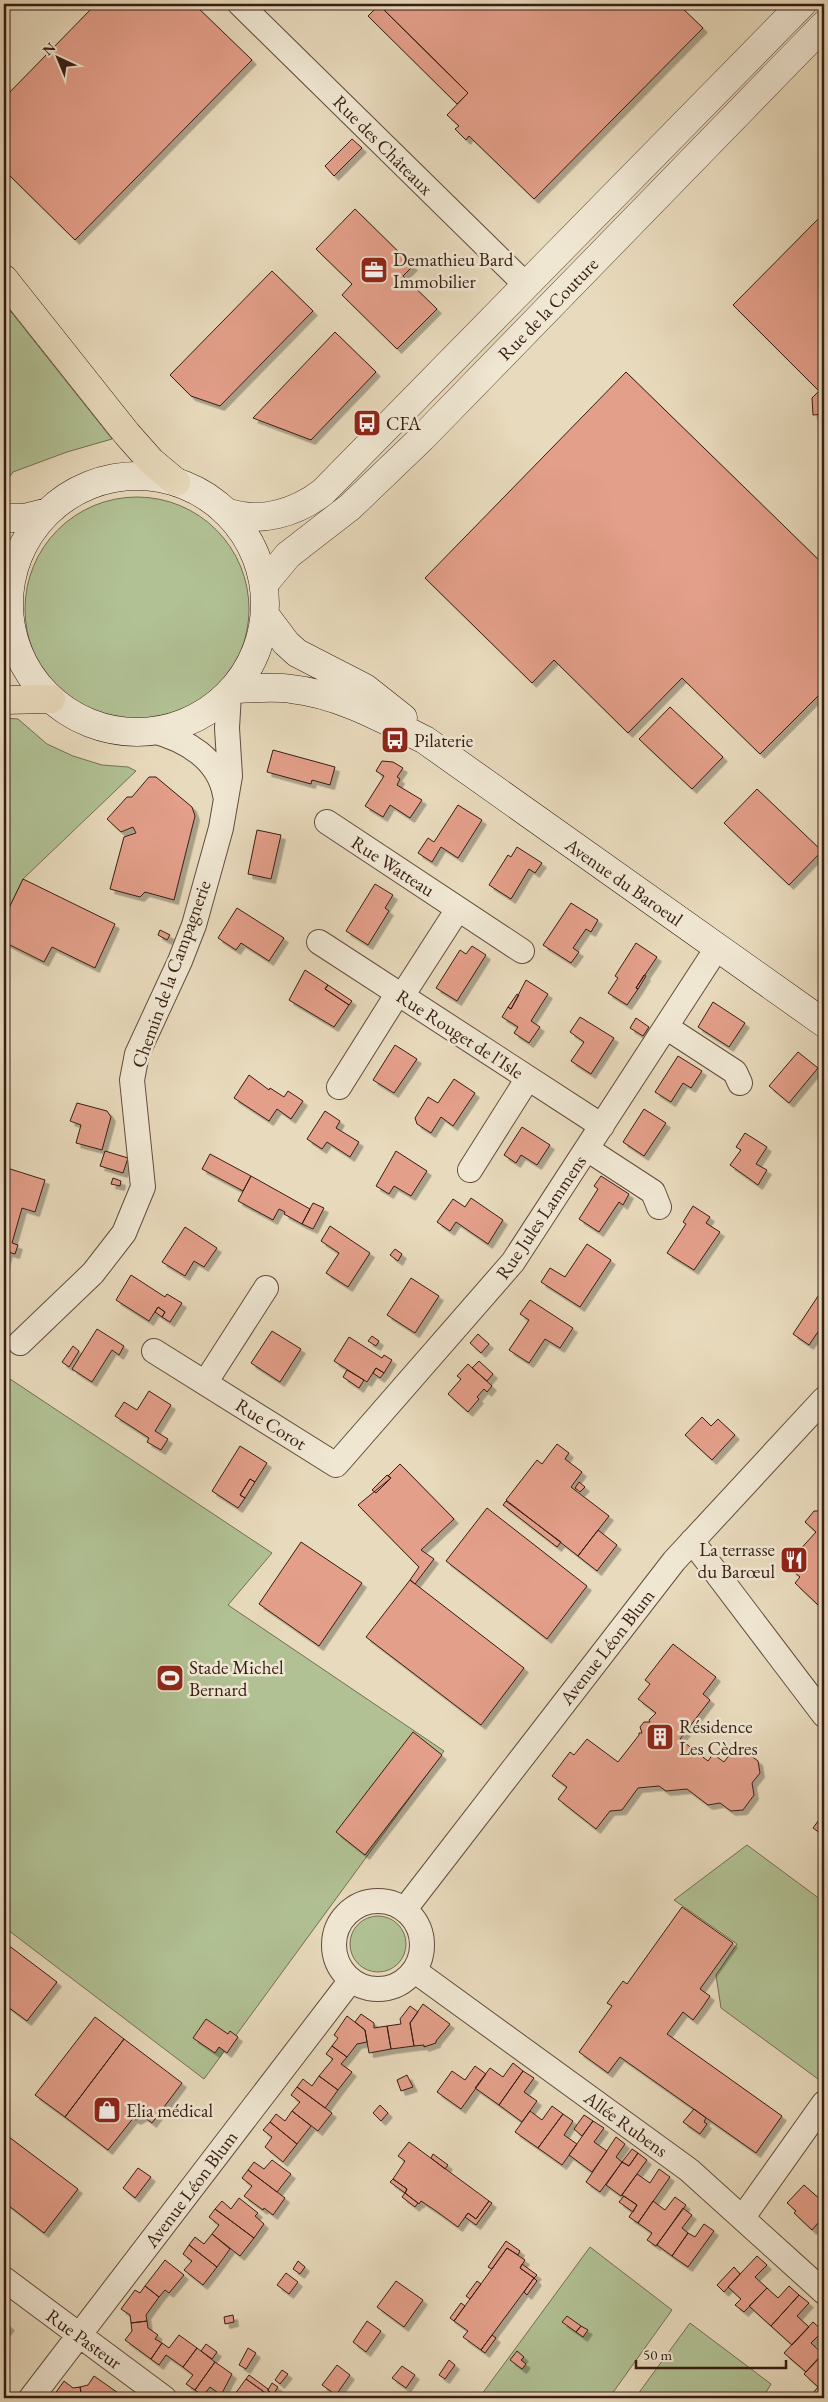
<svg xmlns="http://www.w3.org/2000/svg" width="828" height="2402" font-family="'EB Garamond',serif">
<defs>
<filter id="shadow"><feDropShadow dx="4.5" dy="4.5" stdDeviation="0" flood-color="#0004"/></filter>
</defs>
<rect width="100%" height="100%" fill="#e8dabc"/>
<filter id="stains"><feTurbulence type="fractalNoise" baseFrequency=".004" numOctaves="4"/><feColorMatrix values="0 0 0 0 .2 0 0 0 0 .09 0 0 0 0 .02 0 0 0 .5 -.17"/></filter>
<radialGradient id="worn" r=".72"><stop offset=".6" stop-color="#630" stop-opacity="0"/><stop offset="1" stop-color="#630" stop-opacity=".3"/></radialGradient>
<path fill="#b1c194" stroke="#746f54" d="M4 303 112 439 67 452 13 472 5 483Z
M25 609a112 112 0 1 1 224 0a112 112 0 1 1-224 0Z
M4 718 18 719 47 744 73 756 102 765 128 767 136 771 23 879 9 908 4 906Z
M7 1377 272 1553 228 1605 444 1751 204 2079 4 1927V1382Z
M747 1845 824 1902V2070L818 2079 721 2008 716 1975 737 1944 674 1900Z
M350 1944a28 28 0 1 1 56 0a28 28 0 1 1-56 0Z
M590 2247 672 2310 609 2398H479Z
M690 2323 771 2384 765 2394 769 2398H635Z"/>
<path fill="#e49f8a" stroke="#371d13" filter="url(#shadow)" d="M93 4H194L252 60 75 240 4 170V98L95 5Z
M380 4H678L703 28 534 199 469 136 466 140 455 129 459 126 447 115 468 93 379 5Z
M379 5 468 93 457 104 368 16Z
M352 139 362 148 334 176 325 166Z
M355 209 413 266 403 276 437 309 397 349 342 295 352 284 316 249Z
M824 213V414L813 415 812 398 819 391 733 305Z
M272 271 313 311 220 406 191 396 170 375Z
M335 332 376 372 311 440 253 418Z
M626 372 824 565V690L760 754 682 678 628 733 554 660 532 683 425 578Z
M670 707 723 757 692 789 639 739Z
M273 750 335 767 330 785 312 780 311 784 267 772Z
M382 761 393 762 403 768 397 777 400 779 397 785 422 800 410 818 390 805 383 817 365 806 384 776 376 771Z
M149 777H156L192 807 195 816 174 900 145 892 140 897 110 889 124 837 136 833 133 827 121 832 107 819 127 797H132Z
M757 789 822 851 789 885 724 823Z
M458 805 482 820 458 858 441 847 432 862 418 853 428 838 434 842Z
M257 830 281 835 271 879 248 874Z
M517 847 542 863 535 873 529 869 511 899 489 885 508 855 511 857Z
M23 879 115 924 95 968 52 947 44 962 4 942V906L9 908Z
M375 884 393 895 385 908 389 911 368 945 346 931Z
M571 903 598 920 591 932 586 929 573 948 579 952 571 963 543 945Z
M237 908 284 938 269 961 241 943 236 950 218 938Z
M160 930 170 935 167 940 158 935Z
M636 943 657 957 636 988 638 989 627 1005 608 993 618 978 615 976Z
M472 946 486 955 457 1001 436 988 460 950 466 954Z
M305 970 328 985 325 989 349 1005 334 1027 289 1000Z
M644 975 646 976 638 989 636 988Z
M526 980 548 994 531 1021 540 1027 529 1043 514 1033 518 1027 502 1017 508 1007 511 1009Z
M328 985 352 1001 349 1005 325 989Z
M517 994 519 995 511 1009 508 1007Z
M713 1002 745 1023 729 1047 698 1027Z
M580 1017 614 1038 591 1074 571 1061 584 1042 570 1032Z
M636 1018 649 1027 643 1036 630 1028Z
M395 1045 417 1059 394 1093 373 1080Z
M798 1052 818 1068 789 1103 769 1086Z
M678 1056 702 1071 691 1088 683 1083 671 1102 655 1092Z
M249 1075 269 1090 270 1088 284 1097 288 1091 303 1101 291 1119 277 1109 269 1121 234 1098Z
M454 1079 475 1093 453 1126 441 1117 431 1133 417 1124 415 1118 428 1097 438 1103Z
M77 1103 107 1111 111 1117 102 1150 76 1143 81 1125 70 1121Z
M644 1109 666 1123 644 1156 623 1142Z
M325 1111 340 1121 336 1128 359 1142 350 1157 327 1142 322 1149 307 1139Z
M522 1127 550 1145 537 1165 521 1155 516 1163 504 1155Z
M745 1133 767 1147 756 1164 767 1170 758 1185 730 1165 741 1150 736 1147Z
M105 1151 128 1158 123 1173 100 1166Z
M396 1151 427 1171 411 1196 394 1186 389 1194 376 1186Z
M210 1154 251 1176 243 1191 202 1169Z
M4 1167 45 1180 35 1212 22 1208 12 1243 18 1245 15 1254 8 1252 4 1266Z
M251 1176 310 1209 302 1224 284 1214 285 1212 279 1209 273 1220 238 1201Z
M601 1176 629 1194 623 1205 619 1202 599 1232 579 1219 598 1189 594 1186Z
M113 1178 121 1181 120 1186 111 1184Z
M471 1198 503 1220 488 1244 456 1222 450 1231 437 1222 453 1199 465 1207Z
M313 1203 324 1208 313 1229 302 1224Z
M693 1206 710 1217 706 1223 720 1232 694 1270 667 1253 686 1224 683 1222Z
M330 1226 370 1253 348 1287 326 1273 339 1253 321 1241Z
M185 1227 217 1248 204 1267 194 1261 185 1276 162 1262Z
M587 1244 611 1260 580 1307 541 1282 550 1268 565 1277Z
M395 1249 402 1254 398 1261 390 1255Z
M131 1275 165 1297 167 1294 182 1303 170 1322 162 1317 165 1312 158 1307 149 1321 116 1300Z
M411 1278 439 1296 415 1333 387 1315Z
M824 1287V1332L820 1329 809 1345 793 1334Z
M530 1300 573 1328 560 1348 545 1339 529 1363 509 1350 529 1320 520 1314Z
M158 1307 165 1312 162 1317 155 1312Z
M97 1329 124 1346 119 1355 112 1350 92 1382 72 1369Z
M272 1331 301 1349 280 1382 251 1363Z
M478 1334 489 1344 481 1353 470 1343Z
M372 1336 379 1341 376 1346 368 1341Z
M349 1337 382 1358 384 1355 392 1360 384 1373 376 1368 367 1382 334 1361Z
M73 1346 79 1351 69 1367 62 1362Z
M479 1361 493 1374 487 1381 472 1368Z
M468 1364 492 1386 487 1392 484 1389 477 1397 479 1399 468 1412 448 1394 461 1379 457 1376Z
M376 1368 384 1373 380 1378 373 1373Z
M347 1370 364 1380 359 1388 343 1377Z
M149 1391 171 1405 155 1431 168 1439 161 1450 147 1442 149 1438 115 1416 124 1402 137 1410Z
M702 1417 711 1426 718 1419 735 1435 712 1460 685 1435Z
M557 1444 569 1453 565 1459 582 1472 571 1487 609 1516 578 1556 506 1500 537 1460 542 1464Z
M240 1446 267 1463 255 1482 250 1479 240 1495 245 1498 238 1508 212 1491Z
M400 1464 454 1519 421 1550 434 1559 415 1584 410 1580 419 1567 358 1505 391 1478 388 1476Z
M387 1475 391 1478 376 1493 372 1490Z
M250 1479 255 1482 245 1498 240 1495Z
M579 1482 585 1487 580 1492 575 1488Z
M506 1501 561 1542 557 1547 503 1505Z
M487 1508 587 1586 547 1639 446 1561Z
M814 1511H819L824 1516V1598L818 1605 795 1583 800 1577 786 1565 816 1532 805 1522Z
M598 1530 617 1545 597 1571 578 1556Z
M301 1542 362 1583 319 1646 259 1604Z
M410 1580 524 1668 481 1725 366 1637Z
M673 1644 716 1677 703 1694 710 1700 680 1739 708 1761 713 1754 724 1762 737 1745 758 1761 760 1773 752 1783 754 1795 743 1810 731 1811 720 1803 708 1805 687 1789 666 1791 659 1786 638 1788 622 1810 610 1811 596 1829 558 1799 567 1787 552 1776 570 1752 574 1755 587 1739 618 1762 639 1735V1733H642L640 1727 644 1722H650L649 1720 656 1713 638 1699 650 1684 645 1680Z
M413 1732 442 1755 365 1855 336 1832Z
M824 1813V1836L813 1828Z
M682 1907 733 1943 700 1989 710 1996 702 2008 693 2020 683 2012 667 2034 782 2116 756 2153 620 2057 608 2073 579 2052 612 2006 607 2003 623 1981 627 1984Z
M4 1942 57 1982 27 2021 4 2004Z
M423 2004 450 2024 436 2041V2043L424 2047V2045L414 2046 410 2023Z
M410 2006 418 2012 410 2023 414 2046 391 2049 387 2026 401 2024 400 2019Z
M361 2014 374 2023V2028L387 2026 391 2049 369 2053 365 2030 355 2022Z
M347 2016 365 2030 367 2042 357 2044 347 2057 332 2046 338 2038 334 2035Z
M95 2017 124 2039 65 2117 35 2095Z
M206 2019 228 2034 230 2031 238 2037 227 2053 219 2047 215 2053 193 2038Z
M124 2039 182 2083 152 2123 138 2112 108 2150 65 2117Z
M332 2046 347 2057 341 2064 352 2072 338 2090 319 2076 333 2059 326 2054Z
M513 2063 523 2071 499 2105 475 2088 490 2068 503 2077Z
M475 2066 486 2074 461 2109 437 2092 452 2071 465 2080Z
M523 2071 534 2078 524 2092 537 2101 522 2122 499 2105Z
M407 2075 413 2087 401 2091 397 2080Z
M319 2076 338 2090 325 2108 297 2087 303 2079 312 2086Z
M297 2087 332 2113 318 2131 292 2111 300 2102 291 2095Z
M380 2105 388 2113 381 2121 373 2113Z
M552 2106 563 2114 538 2148 515 2132 530 2111 542 2120Z
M694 2109 706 2118 704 2122 707 2124 700 2134 683 2122Z
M292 2111 311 2126 297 2144 270 2122 276 2114 285 2121Z
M138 2112 144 2116 136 2120 133 2118Z
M563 2114 573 2121 564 2135 577 2144 562 2165 538 2148Z
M584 2115 593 2121 582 2136 574 2129Z
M593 2121 604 2128 594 2142 607 2151 592 2172 569 2155Z
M270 2122 297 2144 283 2162 265 2147 272 2137 263 2130Z
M5 2134 78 2189 44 2233 4 2202V2136Z
M616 2137 625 2144 616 2157 622 2162 600 2192 586 2182Z
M409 2142 489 2201 476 2219 468 2213 458 2227 436 2211 421 2201 419 2204 405 2193 407 2189 393 2179 405 2161 398 2156Z
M632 2149 638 2153 629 2166 622 2162Z
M638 2153 647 2160 621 2196 606 2185 622 2162 629 2166Z
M433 2154 448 2165 445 2169 431 2158Z
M272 2160 291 2174 277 2192 248 2170 254 2162 264 2169Z
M138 2168 151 2177 135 2198 123 2188Z
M659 2169 670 2177 638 2223 629 2217 637 2205 622 2195 637 2174 650 2183Z
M248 2170 285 2198 273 2215 264 2208 263 2210 244 2196 252 2186 242 2178Z
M393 2179 407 2189 405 2193 390 2182Z
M804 2185 822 2201 818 2206 824 2212V2216L812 2230 794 2213 796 2211 787 2203Z
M405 2193 418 2203 415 2207 402 2197Z
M624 2196 637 2205 633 2212 619 2202Z
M675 2197 686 2205 656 2246 647 2240 652 2233 638 2223 653 2201 665 2210Z
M239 2198 258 2213 255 2216 264 2224 254 2238 215 2209 222 2201 231 2209Z
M489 2201 492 2203 476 2225 465 2217 468 2213 476 2219Z
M683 2208 692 2215 682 2228 688 2233 672 2256 657 2245Z
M215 2209 254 2238 240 2256 212 2234 219 2225 209 2217Z
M704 2224 714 2231 688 2267 672 2256 688 2233 695 2237Z
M212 2234 230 2249 217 2267 189 2245 195 2237 204 2244Z
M824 2234V2247L818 2241Z
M506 2241 520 2251 518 2255 507 2248 492 2269 488 2267Z
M189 2245 217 2267 203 2285 184 2270 192 2261 183 2254Z
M507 2248 525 2260 520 2268 534 2278 481 2350 463 2337 468 2331 454 2321Z
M757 2256 767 2265 755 2277 767 2288 744 2312 735 2305 741 2299 728 2287Z
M165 2260 184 2275 169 2293 165 2290 159 2297 145 2286Z
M298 2261 305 2267 300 2274 293 2269Z
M522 2264 537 2275 534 2278 520 2268Z
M734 2267 740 2274 724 2292 717 2285Z
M286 2273 298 2282 289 2294 277 2285Z
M534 2278 537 2281 527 2295 524 2292Z
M396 2281 423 2300 404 2327 377 2307Z
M477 2281 481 2284 470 2299 466 2296Z
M145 2286 159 2297 146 2315 147 2321 131 2323 130 2315 121 2309 135 2290 140 2293Z
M789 2286 799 2295 771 2326 749 2306 767 2288 778 2298Z
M799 2295 809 2303 797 2316 809 2327 792 2345 771 2326Z
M461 2303 465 2306 454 2321 450 2318Z
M233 2315 234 2322 225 2324 224 2317Z
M567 2316 581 2326 576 2332 562 2322Z
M4 2321 10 2326 4 2334Z
M147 2321 148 2328 158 2335 155 2339 162 2343 151 2359 125 2340 132 2331 131 2323Z
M367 2321 381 2331 366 2352 353 2342Z
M813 2322 823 2331 811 2343 823 2354 806 2372 784 2353Z
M581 2326 588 2330 583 2337 576 2332Z
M179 2335 197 2348 183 2367 166 2355 159 2365 151 2359 162 2343 169 2348Z
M492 2335 496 2338 485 2353 481 2350Z
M206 2344 217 2352 212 2359 201 2351Z
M197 2348 215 2362 195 2390 186 2384 193 2375 183 2367Z
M248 2348 256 2353 246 2369 239 2365Z
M517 2351 524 2357 521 2360 526 2364 522 2369 510 2360Z
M824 2352V2380L818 2387 804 2374Z
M449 2360 455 2365 445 2379 439 2375Z
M215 2362 232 2374 221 2395 210 2387 203 2396 195 2390Z
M337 2365 350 2375 336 2395 322 2385Z
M402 2366 415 2375 406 2388 392 2378Z
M282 2370 288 2374 280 2384 275 2380Z
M249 2375 268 2389V2391L273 2395 271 2397 246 2379Z
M94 2376 121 2395 118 2398H82L80 2387 88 2385Z
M246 2379 271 2397 270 2398H232Z
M824 2380V2398H819L813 2393Z
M64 2381 73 2388 80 2387 82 2398H52Z
M272 2383 278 2387 273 2395 268 2390Z"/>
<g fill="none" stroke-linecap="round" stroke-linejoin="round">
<defs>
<path id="minor" d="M240 4 526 285
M153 731C186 740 219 759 225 795
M327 822 522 951
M319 942 602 1126
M402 996 458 909
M666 1027 735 1072 740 1083
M339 1087 398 993
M587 1149 653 1192 659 1207
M470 1170 528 1078
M20 1343 93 1273 124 1233 143 1187 132 1080 137 1054 180 961 194 925 221 828 230 776 227 728 229 694
M154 1351 336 1465 513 1262 717 948
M205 1383 266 1288
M692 1541 824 1715
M334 1945a44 44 0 1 1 88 0a44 44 0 1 1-88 0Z
M405 1909 674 1561 824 1399
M415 1971 689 2170 824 2292
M743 2217 824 2103
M4 2279 164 2398
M31 2398 351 1980"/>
<path id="tertiary" d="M226 512C259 524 296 513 323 492L802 4
M264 584 288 555 350 507 422 438 824 25"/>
<path id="secondary" d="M9 604a128 128 0 1 1 256 0a128 128 0 1 1-256 0Z
M4 518H24L48 512
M265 615 286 643 297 653 365 688 403 718
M233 689C252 689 272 686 291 689 339 694 383 719 425 740L824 1023"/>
<path id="trunk" d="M4 700 51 699"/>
<path id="motorway" d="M4 279 127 434 151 461 176 482"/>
</defs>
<use href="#minor" stroke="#634c3d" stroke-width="26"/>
<use href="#tertiary" stroke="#634c3d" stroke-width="29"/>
<use href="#secondary" stroke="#371d13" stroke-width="29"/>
<use href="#trunk" stroke="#371d13" stroke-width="29"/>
<use href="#motorway" stroke="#371d13" stroke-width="29"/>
<use href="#minor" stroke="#f0e7d3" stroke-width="24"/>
<use href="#tertiary" stroke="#f0e7d3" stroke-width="28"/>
<use href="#secondary" stroke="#f0e7d3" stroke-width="28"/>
<use href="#trunk" stroke="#e8dabc" stroke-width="28"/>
<use href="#motorway" stroke="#e8dabc" stroke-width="28"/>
</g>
<defs>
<symbol id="office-square" viewBox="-11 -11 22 22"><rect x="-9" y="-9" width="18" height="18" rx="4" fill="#8f2418" stroke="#f0e7d3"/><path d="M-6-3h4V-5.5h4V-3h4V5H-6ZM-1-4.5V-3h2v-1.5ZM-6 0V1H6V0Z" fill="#fff"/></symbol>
<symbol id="bus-square" viewBox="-11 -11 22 22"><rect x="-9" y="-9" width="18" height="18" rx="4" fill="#8f2418" stroke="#f0e7d3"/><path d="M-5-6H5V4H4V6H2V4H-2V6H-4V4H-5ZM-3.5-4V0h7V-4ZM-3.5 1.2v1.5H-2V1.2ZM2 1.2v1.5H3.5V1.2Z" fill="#fff"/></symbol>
<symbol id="restaurant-square" viewBox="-11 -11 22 22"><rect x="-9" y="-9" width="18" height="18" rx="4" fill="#8f2418" stroke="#f0e7d3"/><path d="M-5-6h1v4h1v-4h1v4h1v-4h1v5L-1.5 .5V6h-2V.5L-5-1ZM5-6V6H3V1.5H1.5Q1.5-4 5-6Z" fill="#fff"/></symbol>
<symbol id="stadium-square" viewBox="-11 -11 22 22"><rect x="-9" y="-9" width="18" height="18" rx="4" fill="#8f2418" stroke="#f0e7d3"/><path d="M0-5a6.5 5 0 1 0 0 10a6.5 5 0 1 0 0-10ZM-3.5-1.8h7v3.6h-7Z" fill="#fff"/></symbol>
<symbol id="building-square" viewBox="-11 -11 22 22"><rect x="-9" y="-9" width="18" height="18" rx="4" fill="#8f2418" stroke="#f0e7d3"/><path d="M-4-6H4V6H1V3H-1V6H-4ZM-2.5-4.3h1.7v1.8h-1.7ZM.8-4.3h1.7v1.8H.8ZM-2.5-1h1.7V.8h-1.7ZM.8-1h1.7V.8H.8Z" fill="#fff"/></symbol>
<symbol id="shop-square" viewBox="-11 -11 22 22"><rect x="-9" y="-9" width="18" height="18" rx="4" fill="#8f2418" stroke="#f0e7d3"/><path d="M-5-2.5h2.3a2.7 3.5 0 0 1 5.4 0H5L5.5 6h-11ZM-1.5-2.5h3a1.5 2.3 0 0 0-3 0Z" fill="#fff"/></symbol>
</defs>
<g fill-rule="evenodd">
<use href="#office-square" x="358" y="254" width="32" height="32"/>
<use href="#bus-square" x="351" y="407" width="32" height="32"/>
<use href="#bus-square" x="379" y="724" width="32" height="32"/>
<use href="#restaurant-square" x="778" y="1544" width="32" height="32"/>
<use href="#stadium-square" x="154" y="1662" width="32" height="32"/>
<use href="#building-square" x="644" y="1721" width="32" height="32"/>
<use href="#shop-square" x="91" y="2094" width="32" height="32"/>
</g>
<g text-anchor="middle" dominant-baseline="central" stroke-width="5" stroke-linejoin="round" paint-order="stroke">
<g font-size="19" fill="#371d13" stroke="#f0e7d3">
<text transform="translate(383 145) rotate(45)">Rue des Châteaux</text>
<text transform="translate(548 309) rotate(-46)">Rue de la Couture</text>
<text transform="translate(393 866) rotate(33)">Rue Watteau</text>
<text transform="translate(624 882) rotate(35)">Avenue du Baroeul</text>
<text transform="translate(171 974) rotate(-70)">Chemin de la Campagnerie</text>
<text transform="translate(460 1034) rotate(33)">Rue Rouget de l'Isle</text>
<text transform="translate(541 1217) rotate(-56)">Rue Jules Lammens</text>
<text transform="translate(271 1424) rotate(32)">Rue Corot</text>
<text transform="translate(607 1647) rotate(-52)">Avenue Léon Blum</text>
<text transform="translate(626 2124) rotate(36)">Allée Rubens</text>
<text transform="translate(191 2189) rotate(-53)">Avenue Léon Blum</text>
<text transform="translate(84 2339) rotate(36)">Rue Pasteur</text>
</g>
<g font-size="19" fill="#371d13" stroke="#f0e7d3" text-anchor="start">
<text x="393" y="259">Demathieu Bard<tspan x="393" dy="22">Immobilier</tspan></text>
<text x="386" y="423">CFA</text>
<text x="414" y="740">Pilaterie</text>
<text x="775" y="1549" text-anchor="end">La terrasse<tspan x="775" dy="22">du Barœul</tspan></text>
<text x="189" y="1667">Stade Michel<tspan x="189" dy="22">Bernard</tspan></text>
<text x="679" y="1726">Résidence<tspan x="679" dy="22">Les Cèdres</tspan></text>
<text x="126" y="2110">Elia médical</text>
</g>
</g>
<rect width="828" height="2402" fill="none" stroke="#e8dabc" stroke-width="20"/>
<rect x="5" y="5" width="818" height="2392" fill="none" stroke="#371d13" stroke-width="2.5"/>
<rect x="10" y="10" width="808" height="2382" fill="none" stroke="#371d13"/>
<g transform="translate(58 58) rotate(316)" stroke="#f0e7d3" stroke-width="4" paint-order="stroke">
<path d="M0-4L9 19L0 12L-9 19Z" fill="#371d13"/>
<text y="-8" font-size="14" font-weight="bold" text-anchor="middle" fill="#371d13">N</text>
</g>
<path d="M636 2360v8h150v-8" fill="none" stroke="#371d13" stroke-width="2.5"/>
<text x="643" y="2360" font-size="15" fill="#371d13" stroke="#f0e7d3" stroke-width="4" paint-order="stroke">50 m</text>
<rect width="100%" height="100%" filter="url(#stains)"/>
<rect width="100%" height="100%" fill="url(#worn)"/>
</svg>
